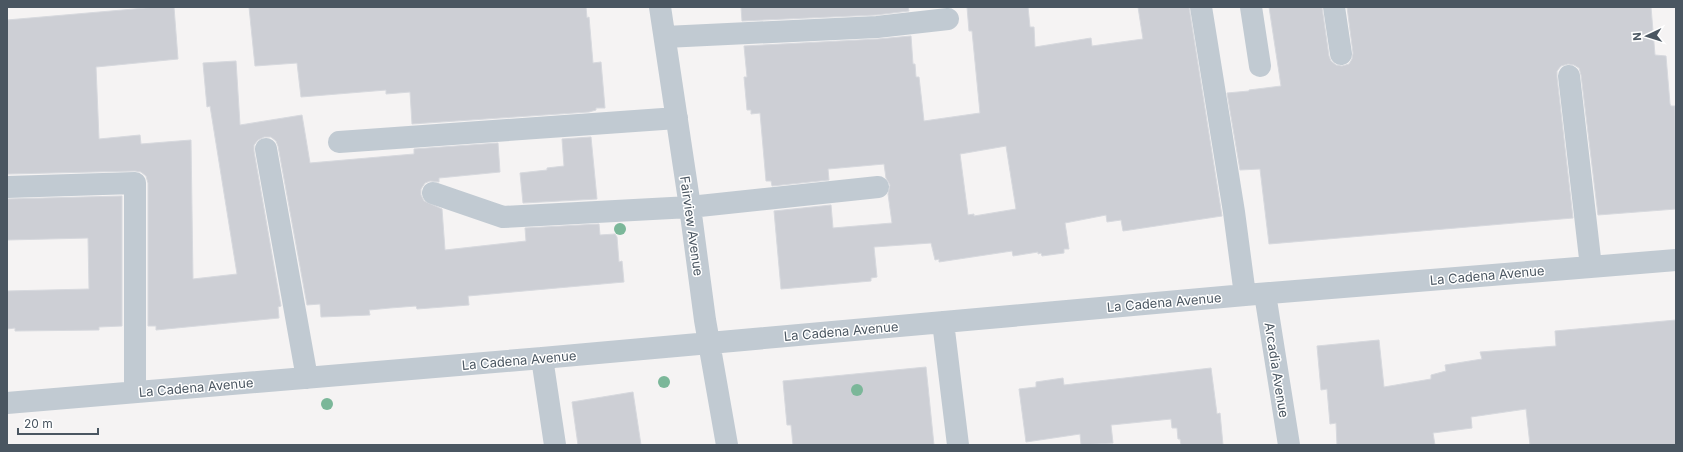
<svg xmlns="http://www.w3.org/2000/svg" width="1683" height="452" font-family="Inter,sans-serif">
<rect width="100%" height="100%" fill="#f5f3f3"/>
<path fill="#cdcfd5" stroke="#d7d9de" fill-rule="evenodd" d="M157 7H174L178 59 96 67 99 139 140 135 141 144 191 140 193 279 237 274 210 106 207 107 203 63 236 61 240 125 302 115 310 163 414 154V149L498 143 500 172 439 178V182L430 181 425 183 421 189V195L424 201 442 209 445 250 526 241 525 228 599 224 600 235 615 234 617 237 619 262 622 261 624 282 468 296 469 305 417 309 416 306 390 308 369 310 370 315 321 317 320 304 307 305 278 146 276 141 271 137H264L258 140 254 145V151L281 306 278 307 279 318 156 330V326H148V183L146 176 141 172 135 171 7 174V20Z
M249 7H586L587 18 589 17 593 63 601 62 605 108H596V110L589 112 412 124 410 92 386 94V90L301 97 297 63 255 66Z
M741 7H908L909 11 876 15 742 21Z
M967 7H1028L1030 27H1034L1035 47 1091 38 1092 46 1143 39 1138 7H1189L1222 216 1123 231 1121 220 1107 222 1106 215 1065 223 1069 249H1064V253L1042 256 1041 253 1038 254V252L1013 256 1012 251 939 262V259L935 260 931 243 874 247 877 277 871 278V281L781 289 774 211 831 205 833 228 892 223 888 194 890 185 886 178 884 164 828 169 829 180 772 186 771 181H766L760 113 751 114V110H747L744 77H747L744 46 878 39 911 36 913 64H915L916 77H919L924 121 980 113 972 31H969ZM1006 146 1016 209 974 216V214L968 215 960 154Z
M1269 7H1322L1329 56 1331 61 1336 65 1342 66 1349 64 1352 59 1353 53 1347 7H1651L1655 55 1666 56 1670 104 1671 106H1675L1676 209 1598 215 1581 75 1579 68 1574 65 1568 64 1561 66 1557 71V77L1573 218 1269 244 1260 169 1240 170 1227 93 1249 91V90L1281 86Z
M591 137 597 199 523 203 520 173 547 170V168L564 166 562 139Z
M122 196V326L99 327V330L15 331V328L7 329V291L89 289 88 238 7 240V199Z
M1676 320V445H1530L1526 409 1471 417 1472 428 1433 433 1435 445H1337L1336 423 1330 424 1327 389 1321 390 1317 346 1379 340 1384 387 1431 379V375L1446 371 1445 365 1482 359 1480 352 1556 346 1555 331Z
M926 367 934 445H793L791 425H787L783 381Z
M1211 368 1217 414 1220 413 1223 445H1181L1180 439H1178L1177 428H1172L1171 419 1111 425 1113 443 1081 445 1080 434 1026 442 1019 389 1036 387V382L1063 378 1064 385Z
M633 392 641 445H578L572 402Z"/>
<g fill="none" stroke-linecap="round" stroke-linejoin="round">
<path stroke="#c1cad2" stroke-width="22" d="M660 7 690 207 705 320 727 445
M1201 7 1234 212 1245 295
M1251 7 1260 66
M1334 7 1341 54
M665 37 877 27 948 19
M1569 76 1591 267
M339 142 677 118
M266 149 307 378
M7 187 135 183V392
M433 193 503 217 690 207 878 187
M1265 294 1289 445
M943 322 958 445
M542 358 555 445
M7 403 542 358 1245 295 1676 260"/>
</g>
<g fill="#7bb799">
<circle cx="620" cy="229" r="6"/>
<circle cx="664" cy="382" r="6"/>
<circle cx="857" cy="390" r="6"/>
<circle cx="327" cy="404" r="6"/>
</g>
<g text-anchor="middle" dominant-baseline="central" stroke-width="3" stroke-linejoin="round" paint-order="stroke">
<g font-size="13" fill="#4a5661" stroke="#fff">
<text transform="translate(692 226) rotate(82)">Fairview Avenue</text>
<text transform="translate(1487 275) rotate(-5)">La Cadena Avenue</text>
<text transform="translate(1164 302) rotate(-5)">La Cadena Avenue</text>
<text transform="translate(841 331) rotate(-5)">La Cadena Avenue</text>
<text transform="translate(519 360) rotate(-5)">La Cadena Avenue</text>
<text transform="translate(1277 370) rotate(81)">Arcadia Avenue</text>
<text transform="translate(196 387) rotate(-5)">La Cadena Avenue</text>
</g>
</g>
<rect width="1683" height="452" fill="none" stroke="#4a5661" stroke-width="16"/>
<g transform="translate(1647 36) rotate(266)" stroke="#ffffff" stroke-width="3" paint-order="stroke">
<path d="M0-3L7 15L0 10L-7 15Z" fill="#4a5661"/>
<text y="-6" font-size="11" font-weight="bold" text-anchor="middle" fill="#4a5661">N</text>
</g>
<path d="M18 428v6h80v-6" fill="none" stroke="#4a5661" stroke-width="2"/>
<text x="24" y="428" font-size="12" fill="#4a5661" stroke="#ffffff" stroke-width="3" paint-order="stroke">20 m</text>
</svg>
